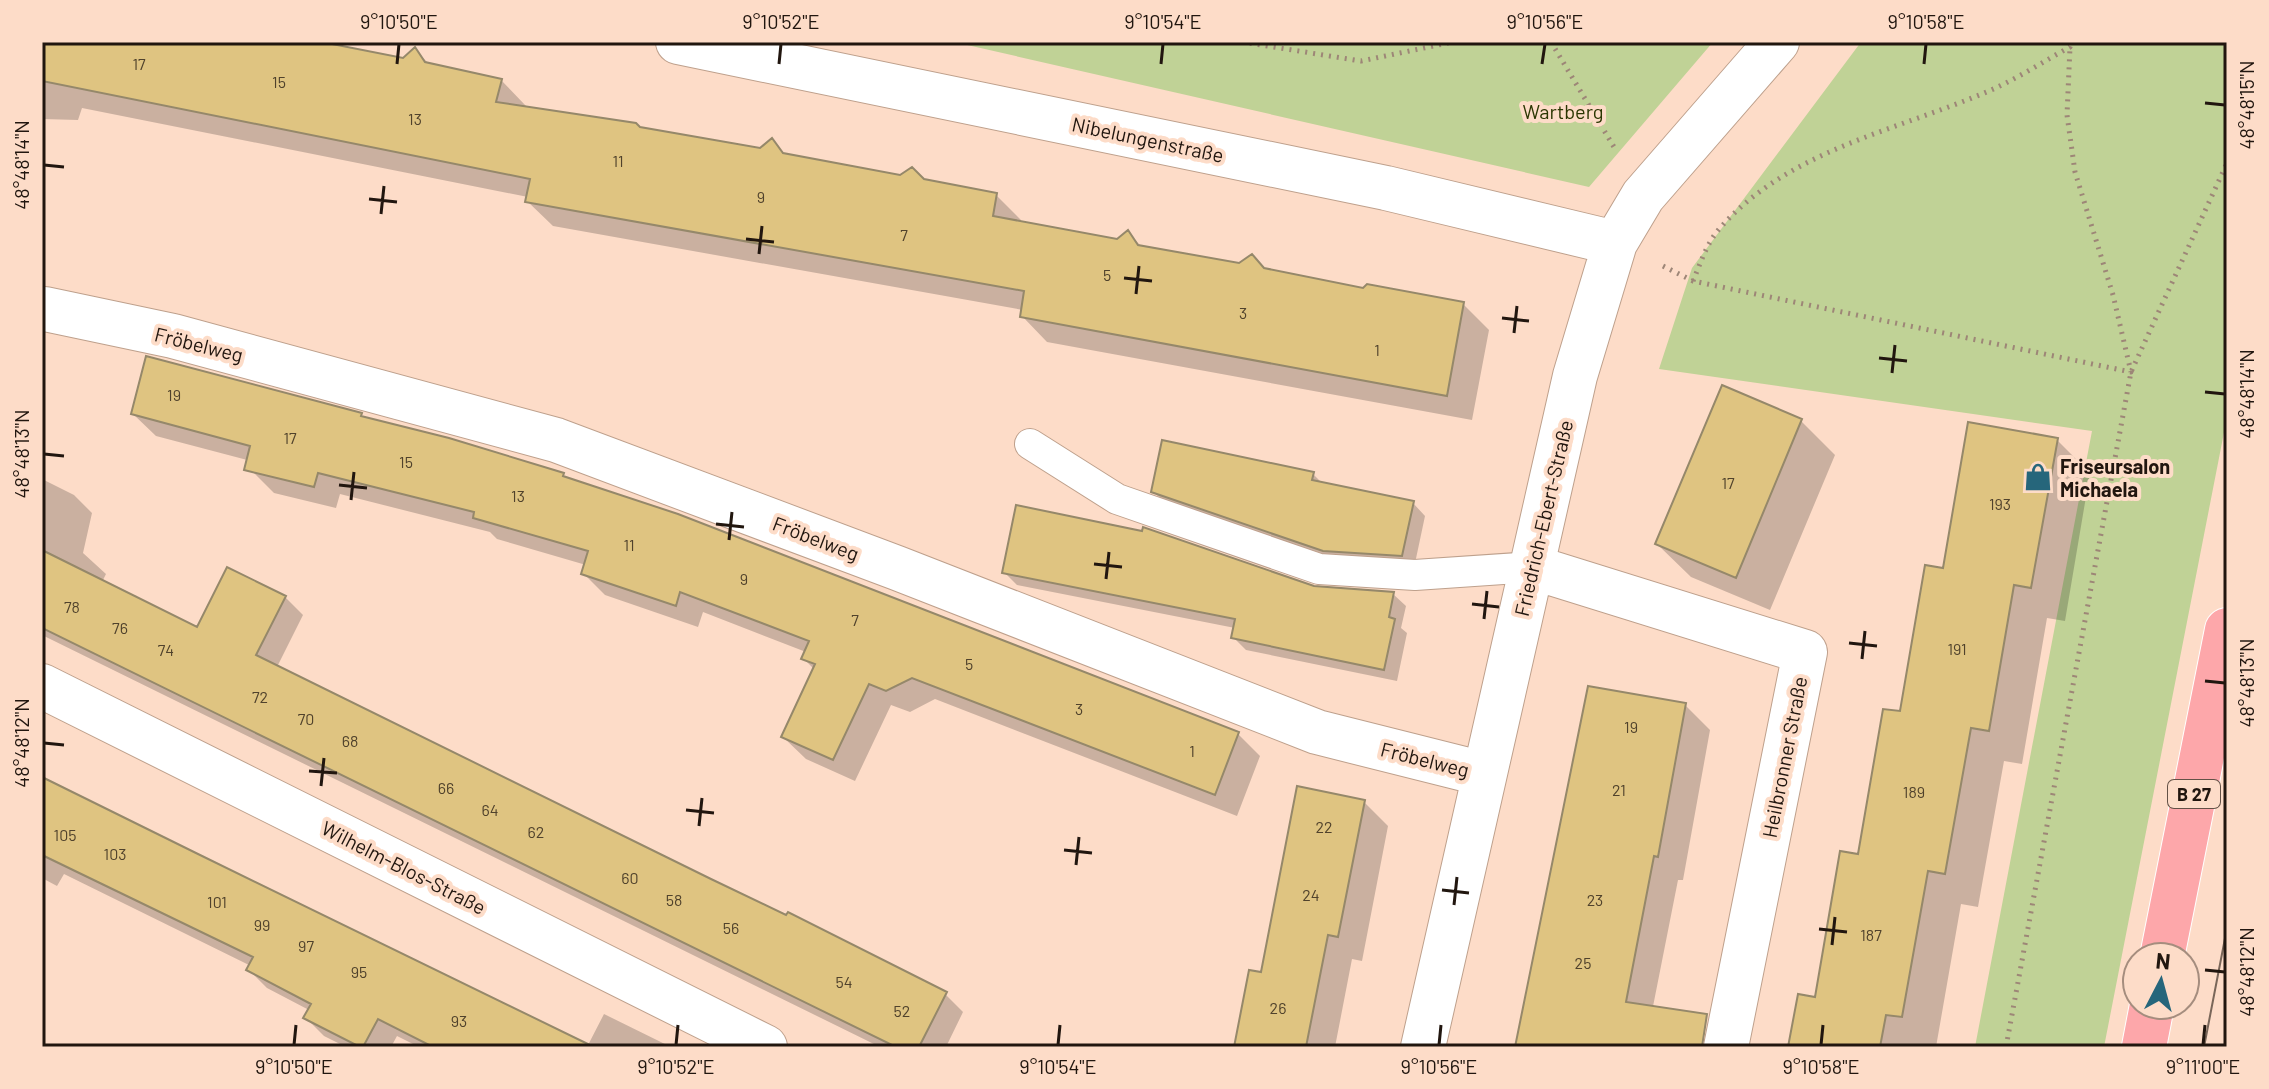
<svg xmlns="http://www.w3.org/2000/svg" width="2269" height="1089" font-family="Barlow,sans-serif">
<rect width="100%" height="100%" fill="#fddcc8"/>
<path fill="#c0d296" d="M954 42H1713L1589 187Z
M1861 42H2227V417L2104 1047H1975L2092 431 1659 369 1692 268Z"/>
<path fill="#0003" d="M42 42H312L403 60 415 50 431 66 501 80 526 106 525 108 760 150 772 140 787 156 996 195 1021 220 1020 223 1117 241 1128 233 1143 248 1363 290 1463 304 1489 330 1472 420 1047 342 1022 316 1023 310 553 226 527 201 528 197 82 108 78 120 42 119Z
M1723 387 1801 421 1835 455 1770 610 1691 577 1657 544Z
M133 414 361 415 365 419 563 475 568 480 1238 734 1260 756 1237 816 935 699 910 712 891 705 855 781 806 759 783 737 815 670 804 659 806 652 703 612 698 627 605 595 583 573 586 565 497 539 490 532 340 494 336 508 274 493 251 470V461L156 436Z
M2057 440 2090 473 2065 621 2047 618 2022 764 2004 761 1978 907 1961 904 1936 1047H1790L1816 999 1944 570Z
M1313 474 1323 484 1413 503 1425 516 1414 568 1337 563 1166 504 1153 491Z
M42 479 74 495 92 513 83 553 106 574 102 582 198 630 285 597 303 615 277 667 945 994 963 1012 946 1047H880L42 635Z
M1004 572 1393 594 1406 606 1401 628 1407 633 1397 681 1246 650 1233 637 1235 628 1017 585Z
M1685 705 1710 730 1683 880H1678L1645 1047H1517Z
M42 778 587 1047 604 1014 671 1047H419L397 1036 391 1047H346L324 1036 306 1018 309 1010 267 988 249 970 251 966 64 874 57 886 42 878Z
M1364 802 1388 826 1362 961 1352 959 1335 1047H1237L1262 974Z"/>
<path fill="#dfc481" stroke="#95886a" stroke-width="2" d="M42 42H322L403 58 415 47 425 62 502 79 496 102 636 123 640 127 760 148 772 138 783 153 900 175 912 167 924 179 997 193 993 216 1117 239 1128 230 1138 245 1239 263 1252 254 1264 268 1363 288 1367 284 1464 302 1447 396 1020 317 1024 291 525 202 530 179 42 81Z
M146 356 362 413 361 416 449 438 564 473 563 476 678 514 1239 732 1215 795 912 678 886 691 869 684 833 760 781 737 815 664 801 659 809 641 680 592 676 606 581 574 588 551 473 518 474 512 318 473 314 487 244 470 250 446 131 414Z
M1722 385 1802 419 1736 578 1655 544Z
M1968 422 2058 438 2031 588 2014 585 1989 731 1971 728 1945 874 1928 871 1902 1017 1886 1015 1880 1047H1788L1798 994 1815 997 1840 851 1858 854 1883 709 1900 711 1925 565 1943 568Z
M1162 440 1314 472 1312 480 1414 501 1402 556 1323 551 1151 492Z
M1016 505 1142 531 1143 527 1314 586 1394 592 1389 617 1395 619 1384 670 1231 638 1235 619 1002 573Z
M42 550 197 627 227 567 286 596 256 655 711 879 786 915 788 912 947 992 919 1047H896L42 628Z
M1588 686 1686 703 1658 857 1654 856 1626 1002 1707 1014 1702 1047H1515Z
M42 777 198 854 594 1047H433L378 1019 363 1047H360L303 1018 311 1004 246 970 253 957 42 855Z
M1297 786 1365 800 1338 937 1328 935 1306 1047H1234L1249 970 1261 972Z"/>
<g fill="none" stroke-linecap="round" stroke-linejoin="round">
<defs>
<path id="service" d="M1030 444 1117 499 1319 569 1415 575 1532 567"/>
<path id="minor" d="M678 42 1386 188 1615 243
M45 309 173 336 556 440 897 568 1317 732 1484 774
M1532 567 1805 652 1726 1047
M42 686 765 1047
M1423 1047 1575 376 1615 243 1643 196 1777 42"/>
<path id="primary" d="M2162 957 2227 630
M2144 1047 2152 1005"/>
</defs>
<use href="#service" stroke="#bea08c" stroke-width="32"/>
<use href="#minor" stroke="#bea08c" stroke-width="46"/>
<use href="#primary" stroke="#fff" stroke-width="46"/>
<path stroke="#9d8677" stroke-width="5" stroke-dasharray="2 6" stroke-linecap="butt" d="M1242 42 1361 61 1453 42
M1551 42 1614 147
M1663 266 1693 281 2131 372 2113 295 2075 172 2067 115 2070 47
M1693 281C1701 262 1707 242 1721 227 1788 151 1894 131 1984 93 2014 81 2042 62 2070 47L2072 42
M2006 1047 2131 372 2227 163"/>
<use href="#service" stroke="#fff" stroke-width="30"/>
<use href="#minor" stroke="#fff" stroke-width="44"/>
<use href="#primary" stroke="#fda7aa" stroke-width="44"/>
<path stroke="#796659" stroke-width="2" d="M2204 1047 2227 928"/>
</g>
<path fill="none" stroke="#21160f" stroke-width="3" d="M397 64 399 44M779 64 781 44M1161 64 1163 44M1542 64 1545 44M1924 64 1926 44M2205 103 2225 105M44 165 64 167M369 199 397 202M381 214 384 186M746 239 774 242M759 254 762 226M1124 278 1152 281M1136 294 1139 266M1502 318 1529 321M1514 333 1517 306M1879 358 1907 361M1892 373 1895 345M2205 392 2225 394M44 454 64 456M339 485 367 488M351 500 354 472M716 524 744 527M729 540 732 512M1094 564 1122 567M1106 579 1109 552M1472 604 1499 607M1484 619 1487 591M1849 643 1877 646M1862 659 1865 631M2205 681 2225 683M44 743 64 745M309 771 337 773M321 786 324 758M686 810 714 813M699 826 702 798M1064 850 1092 853M1076 865 1079 837M1442 890 1469 893M1454 905 1457 877M1819 929 1847 932M1832 945 1835 917M2205 970 2225 972M294 1045 296 1025M676 1045 678 1025M1058 1045 1060 1025M1439 1045 1441 1025M1821 1045 1823 1025M2203 1045 2205 1025"/>
<defs>
<symbol id="shop-bare" viewBox="-9 -9 18 18"><path d="M-5-2.5h2.3a2.7 3.5 0 0 1 5.4 0H5L5.5 6h-11ZM-1.5-2.5h3a1.5 2.3 0 0 0-3 0Z" fill="#26667b" stroke="#fddcc8" stroke-width="2.5" paint-order="stroke"/></symbol>
</defs>
<g fill-rule="evenodd">
<use href="#shop-bare" x="2018" y="457" width="40" height="40"/>
</g>
<g text-anchor="middle" dominant-baseline="central" stroke-width="8" stroke-linejoin="round" paint-order="stroke">
<g font-size="16" fill="#50422c">
<text x="139" y="63">17</text>
<text x="279" y="81">15</text>
<text x="415" y="118">13</text>
<text x="618" y="160">11</text>
<text x="761" y="196">9</text>
<text x="904" y="234">7</text>
<text x="1107" y="274">5</text>
<text x="1243" y="312">3</text>
<text x="1377" y="349">1</text>
<text x="174" y="394">19</text>
<text x="290" y="437">17</text>
<text x="406" y="461">15</text>
<text x="1728" y="482">17</text>
<text x="518" y="495">13</text>
<text x="2000" y="503">193</text>
<text x="629" y="544">11</text>
<text x="744" y="578">9</text>
<text x="72" y="606">78</text>
<text x="855" y="619">7</text>
<text x="120" y="627">76</text>
<text x="1957" y="648">191</text>
<text x="166" y="649">74</text>
<text x="969" y="663">5</text>
<text x="260" y="696">72</text>
<text x="1079" y="708">3</text>
<text x="306" y="718">70</text>
<text x="1631" y="726">19</text>
<text x="350" y="740">68</text>
<text x="1192" y="750">1</text>
<text x="446" y="787">66</text>
<text x="1619" y="789">21</text>
<text x="1914" y="791">189</text>
<text x="490" y="809">64</text>
<text x="1324" y="826">22</text>
<text x="536" y="831">62</text>
<text x="65" y="834">105</text>
<text x="115" y="853">103</text>
<text x="630" y="877">60</text>
<text x="1311" y="894">24</text>
<text x="674" y="899">58</text>
<text x="1595" y="899">23</text>
<text x="217" y="901">101</text>
<text x="262" y="924">99</text>
<text x="731" y="927">56</text>
<text x="1871" y="934">187</text>
<text x="306" y="945">97</text>
<text x="1583" y="962">25</text>
<text x="359" y="971">95</text>
<text x="844" y="981">54</text>
<text x="1278" y="1007">26</text>
<text x="902" y="1010">52</text>
<text x="459" y="1020">93</text>
</g>
<rect fill="#fddcc8" stroke="#635146" stroke-width="2" x="2168" y="780" width="52" height="28" rx="6"/>
<g font-size="18" font-weight="bold" fill="#21160f">
<text x="2194" y="794">B 27</text>
</g>
<g font-size="20" fill="#2b3602" stroke="#fddcc8">
<text x="1563" y="111">Wartberg</text>
</g>
<g font-size="20" fill="#21160f" stroke="#fddcc8">
<text transform="translate(1148 139) rotate(12)">Nibelungenstraße</text>
<text transform="translate(199 344) rotate(14)">Fröbelweg</text>
<text transform="translate(1543 518) rotate(-77)">Friedrich-Ebert-Straße</text>
<text transform="translate(816 538) rotate(21)">Fröbelweg</text>
<text transform="translate(1784 757) rotate(-79)">Heilbronner Straße</text>
<text transform="translate(1425 759) rotate(14)">Fröbelweg</text>
<text transform="translate(404 867) rotate(27)">Wilhelm-Blos-Straße</text>
</g>
<g font-size="20" font-weight="bold" fill="#21160f" stroke="#fddcc8" text-anchor="start">
<text x="2060" y="466">Friseursalon<tspan x="2060" dy="23">Michaela</tspan></text>
</g>
</g>
<rect width="2269" height="1089" fill="none" stroke="#fddcc8" stroke-width="88"/>
<g transform="translate(2161 981) rotate(6)"><circle r="38" fill="#fddcc8" stroke="#a58d7e" stroke-width="2"/>
<path d="M0-6L14 30L0 20L-14 30Z" fill="#26667b"/>
<text y="-12" font-size="22" font-weight="bold" text-anchor="middle" fill="#21160f">N</text>
</g>
<rect x="44" y="44" width="2181" height="1001" fill="none" stroke="#21160f" stroke-width="3"/>
<g font-size="20" text-anchor="middle" fill="#21160f">
<text x="399" y="29">9°10'50"E</text>
<text x="781" y="29">9°10'52"E</text>
<text x="1163" y="29">9°10'54"E</text>
<text x="1545" y="29">9°10'56"E</text>
<text x="1926" y="29">9°10'58"E</text>
<text transform="translate(2247 105) rotate(-90)" y="7">48°48'15"N</text>
<text transform="translate(22 165) rotate(-90)" y="7">48°48'14"N</text>
<text transform="translate(2247 394) rotate(-90)" y="7">48°48'14"N</text>
<text transform="translate(22 454) rotate(-90)" y="7">48°48'13"N</text>
<text transform="translate(2247 683) rotate(-90)" y="7">48°48'13"N</text>
<text transform="translate(22 743) rotate(-90)" y="7">48°48'12"N</text>
<text transform="translate(2247 972) rotate(-90)" y="7">48°48'12"N</text>
<text x="294" y="1074">9°10'50"E</text>
<text x="676" y="1074">9°10'52"E</text>
<text x="1058" y="1074">9°10'54"E</text>
<text x="1439" y="1074">9°10'56"E</text>
<text x="1821" y="1074">9°10'58"E</text>
<text x="2203" y="1074">9°11'00"E</text>
</g>
</svg>
